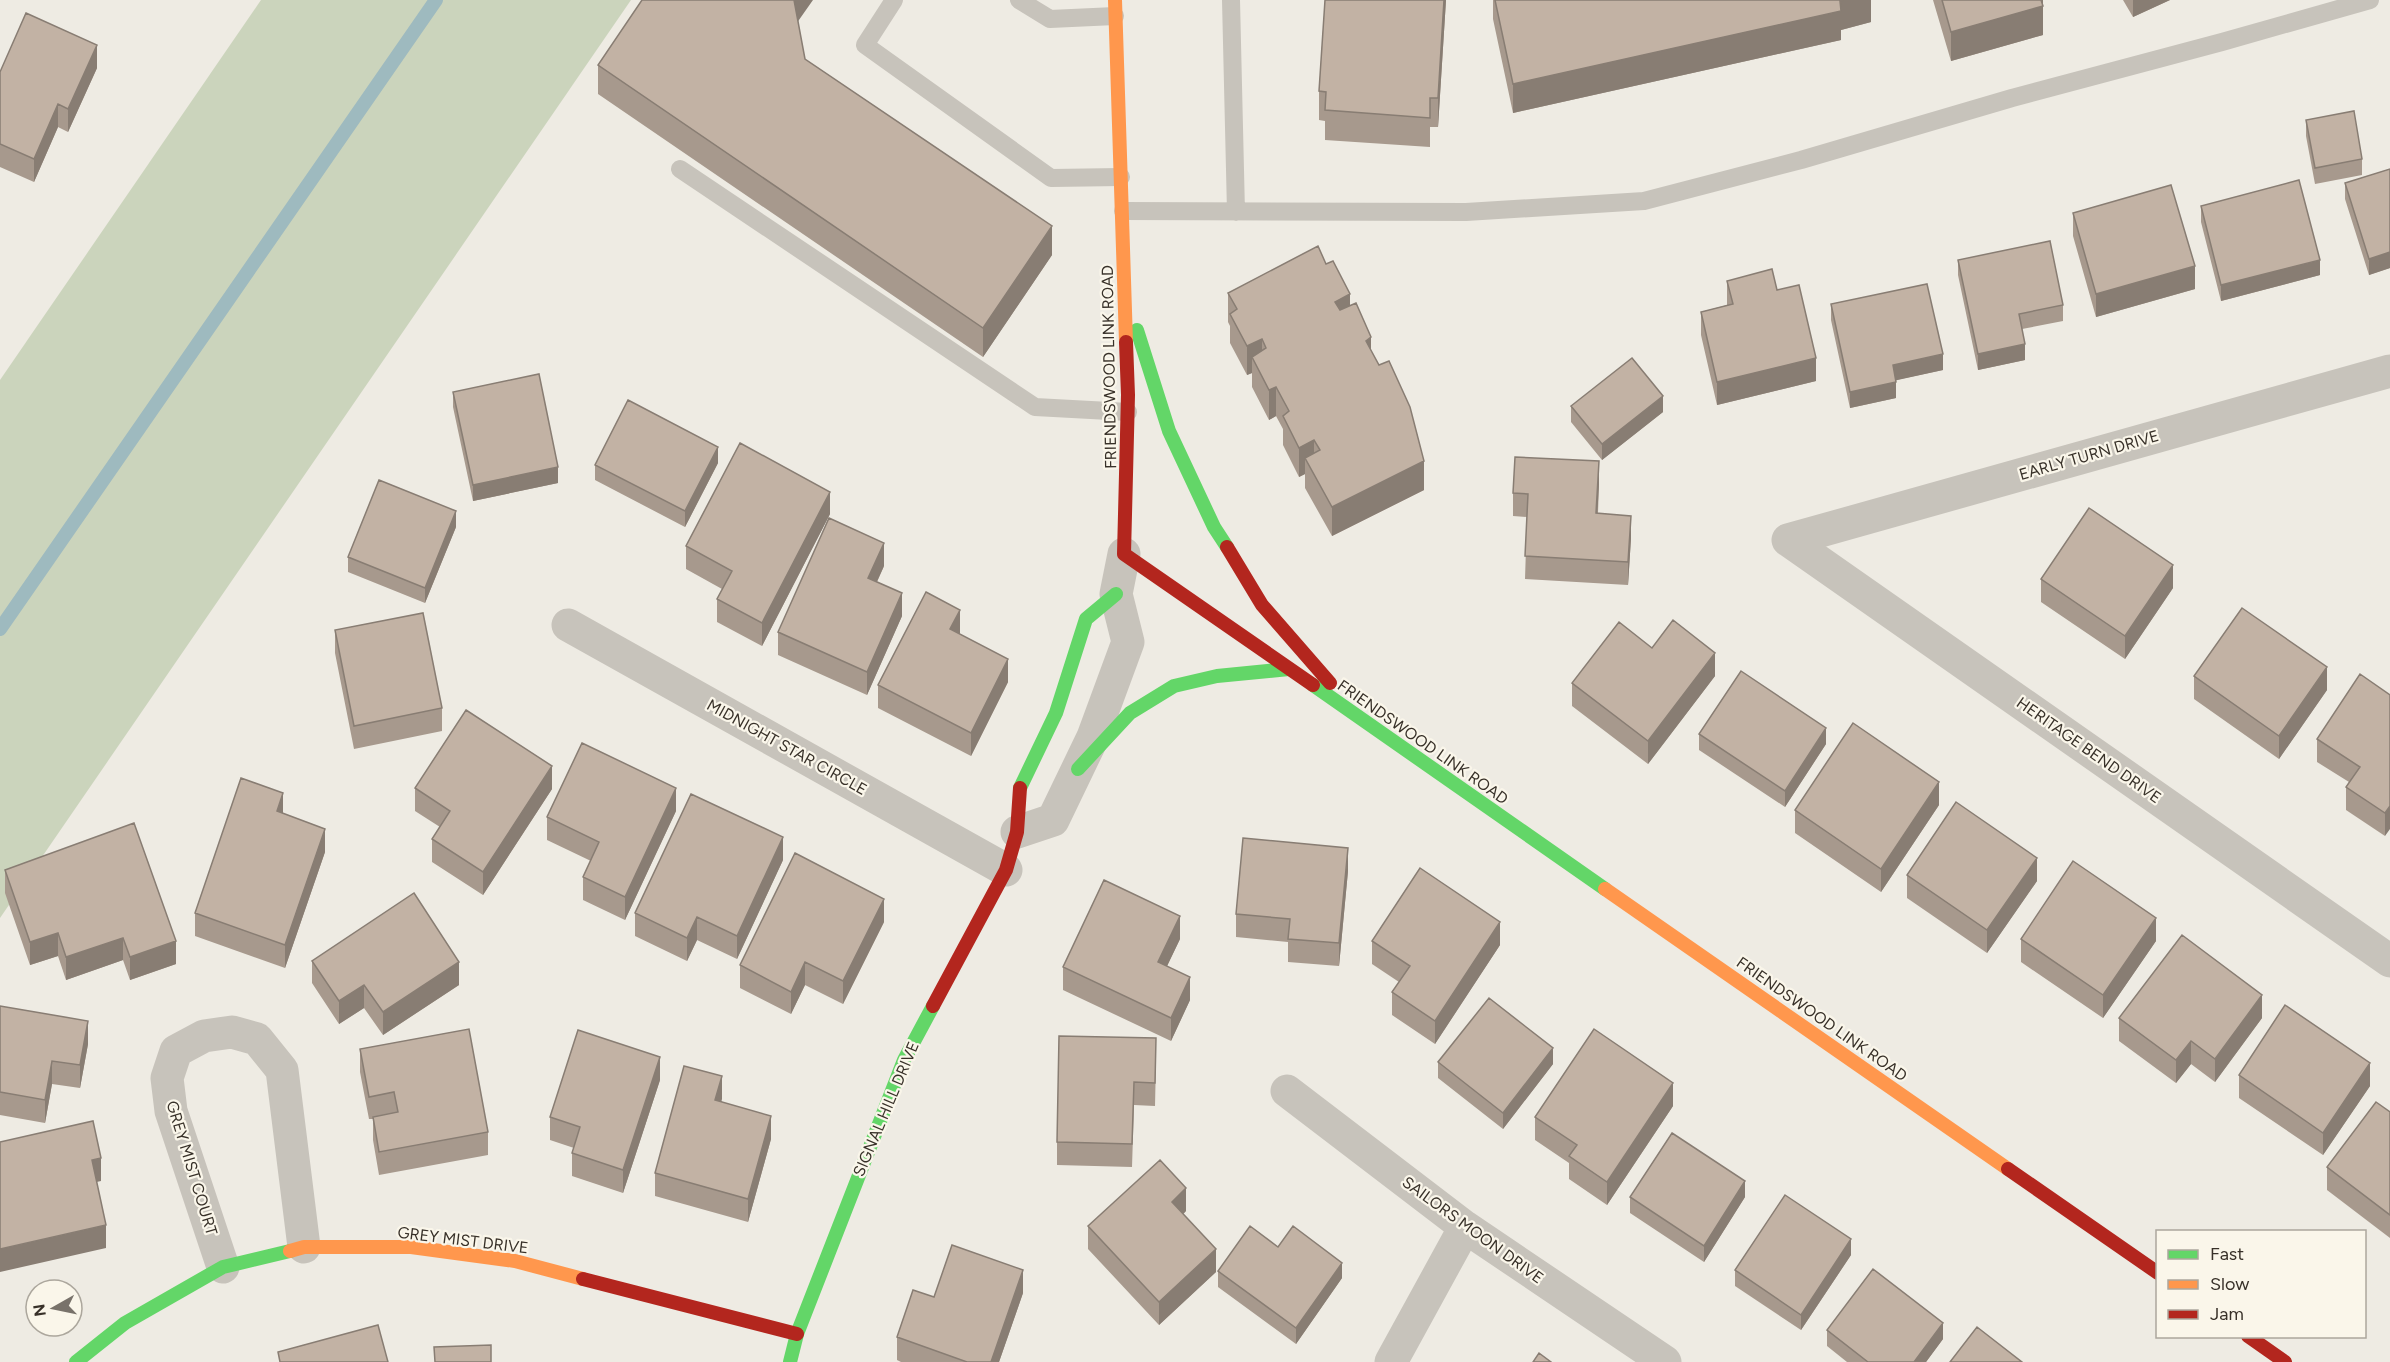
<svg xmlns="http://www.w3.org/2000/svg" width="2390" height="1362" font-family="Figtree,sans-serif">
<rect width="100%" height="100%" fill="#eeebe3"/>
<path fill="#cbd4bc" d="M261 0H631L0 918V380Z"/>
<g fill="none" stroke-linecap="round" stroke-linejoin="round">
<path stroke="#9ebabf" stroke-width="14" d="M0 629 436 0"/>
<path stroke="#c7c3bb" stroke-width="18" d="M894 0 865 45 1051 178 1121 177
M1019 0 1050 19 1115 16
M1231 0 1236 212
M680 169 1035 407 1128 412
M1123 211 1466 212 1644 201 1801 160 2012 98 2222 42 2370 0"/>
<path stroke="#c7c3bb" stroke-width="33" d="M1788 540 2390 961
M1788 540 2390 371
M568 625 1006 870
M1017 832 1053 820 1093 737 1128 642 1116 594 1124 554
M1287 1091 1465 1227 1665 1362
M223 1267 171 1111 167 1078 176 1051 204 1036 232 1032 257 1039 282 1070 304 1247
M1391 1362 1465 1227"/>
<path stroke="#63d668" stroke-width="14" d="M1137 330 1169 431 1214 527 1227 547
M1313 685 1605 889
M1078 769 1130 713 1174 686 1217 676 1289 669
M1020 788 1056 713 1086 619 1116 594
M76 1362 125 1323 223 1267 290 1251
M790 1362 797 1334 904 1060 933 1006"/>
<path stroke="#ff974d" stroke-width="14" d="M1115 0 1126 342
M1605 889 2008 1169
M290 1251 304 1247H411L515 1261 583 1279"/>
<path stroke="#b3261e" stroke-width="14" d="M1126 342 1128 395 1124 554 1313 685
M1227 547 1262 605 1330 683
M933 1006 1006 870 1017 832 1020 788
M2008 1169 2158 1273
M583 1279 797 1334
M2248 1336 2285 1362"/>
</g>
<path fill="#a7998d" d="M1325 0H1446L1438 127H1430V147L1325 140V121L1319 120V91Z
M1493 0H1871V22L1841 30V40L1513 113 1493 19Z
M1933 0H2043V35L1951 61Z
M2123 0H2170L2133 17Z
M798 21 805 59 1052 255 983 357 598 94V65Z
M97 68 68 132 58 127 34 182 0 167V72Z
M2306 120 2362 159V175L2315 184 2306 136Z
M2390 169V268L2369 275 2345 199V183Z
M2201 206 2320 275 2221 301 2201 222Z
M2073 213 2195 289 2096 317 2073 236Z
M1958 260 2063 305V321L2022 329 2025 360 1978 370 1958 275Z
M1326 264 1350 306 1371 352 1424 490 1332 536 1305 488V474L1299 477 1283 445V429L1276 416 1269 420 1252 387V373L1247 375 1230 343V326L1228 322V293Z
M1727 281 1777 290 1816 381 1717 405 1701 335V312L1727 305Z
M1831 304 1943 370 1896 380V398L1850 408 1831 320Z
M453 392 558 483 473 501 453 407Z
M1571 406 1663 412 1602 460 1571 422Z
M718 463 685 527 595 480V465Z
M1599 484 1598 513 1631 538 1628 585 1525 579 1527 517 1513 516V493Z
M830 514 762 646 717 622V599L722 589 686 569V546Z
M456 527 425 603 348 572V557Z
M884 566 877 582 902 616 867 695 778 655V632Z
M2041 579 2173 588 2125 659 2041 602Z
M335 630 442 708V731L354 749 335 653Z
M960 633V634L1008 682 971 756 878 708V685Z
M1652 648 1715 676 1648 764 1572 706V683Z
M2194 676 2327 690 2279 759 2194 699Z
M2390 695 2385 836 2346 810V787L2349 782 2317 762V739Z
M1699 734 1826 744 1785 807 1699 750Z
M415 788 552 789 483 895 432 862V839L440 827 415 811Z
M1939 805 1881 892 1795 833V810Z
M676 811 625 920 583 900V877L591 861 547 840V817Z
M283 814 325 852 285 968 195 936V913Z
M783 860 737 959 697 940 687 961 635 936V913Z
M5 870 176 964 130 980 123 960 66 980 58 956 30 965 5 893Z
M1348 871 1339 966 1288 962V942L1236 937V914Z
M1907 875 2037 881 1987 953 1907 898Z
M884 922 843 1004 805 985 791 1014 740 988V965Z
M1180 939 1167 966 1190 1000 1171 1041 1063 990V967Z
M2021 939 2156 941 2103 1018 2021 962Z
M1372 941 1500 945 1435 1044 1392 1015V992L1399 982 1372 964Z
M312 961 459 985 383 1035 364 1008 339 1024 312 983Z
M0 1006 88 1044 80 1088 52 1084 45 1123 0 1115Z
M2119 1018H2262L2215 1082 2191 1064 2176 1083 2119 1041Z
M360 1049 488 1132V1155L379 1175 373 1140V1119H369L360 1072Z
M1156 1061 1155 1106 1134 1105 1132 1167 1057 1165V1142Z
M1438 1062 1553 1064 1503 1129 1438 1078Z
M2239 1075 2370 1086 2323 1155 2239 1098Z
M660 1080 623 1193 572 1176V1153L574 1148 550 1140V1117Z
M722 1099 721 1101 771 1139 748 1222 655 1196V1173Z
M1673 1106 1607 1205 1569 1179V1163L1535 1140V1117Z
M2390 1112V1238L2327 1190V1167Z
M1630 1197H1745L1704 1262 1630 1213Z
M1186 1211 1183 1214 1216 1272 1159 1325 1088 1249V1226Z
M1278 1247 1342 1278 1296 1344 1218 1287V1271Z
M1851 1255 1801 1330 1735 1286V1270Z
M1023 1293 999 1362H901L897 1360V1337L934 1297Z
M1827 1330 1943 1339 1926 1362H1847L1827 1346Z"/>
<path fill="#887d73" d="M794 0H813L794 27Z
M1444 0H1446L1438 127V98Z
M1843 0H1871V22L1841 30V40L1513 113V84Z
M2038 0H2043V35L1951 61V32Z
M2133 0H2170L2133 17Z
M97 45V68L68 132V109Z
M58 104V127L34 182V159Z
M1052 226V255L983 357V328Z
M2390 252V268L2369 275V259Z
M2320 260V275L2221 301V285Z
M2195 266V289L2096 317V294Z
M1350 294V323L1335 302Z
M1371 337V366L1366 341Z
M1262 339V368L1252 357V373L1247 375V346Z
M2025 344V360L1978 370V354Z
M1943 354V370L1893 381V365Z
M1816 358V381L1717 405V382Z
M1896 382V398L1850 408V392Z
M1276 387V416L1269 420V390Z
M1663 396V412L1602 460V444Z
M1314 440V470L1305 458V474L1299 477V448Z
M718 447V463L685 527V511Z
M1424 461V490L1332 536V507Z
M1599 461V484L1596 536V513Z
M558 467V483L473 501V485Z
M830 492V514L762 646V623Z
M456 511V527L425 603V588Z
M1631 516V538L1628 585V562Z
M884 543V566L868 601V578Z
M2173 565V588L2125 659V636Z
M902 593V616L867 695V672Z
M960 610V633L950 652V629Z
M1715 653V676L1648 764V741Z
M1008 659V682L971 756V733Z
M2327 667V690L2279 759V736Z
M1826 728V744L1785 807V791Z
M552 766V789L483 895V872Z
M1939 782V805L1881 892V869Z
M676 788V811L625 920V897Z
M283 793V816L277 811Z
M2390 806V829L2385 836V813Z
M325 829V852L285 968V945Z
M783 837V860L737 959V936Z
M1348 848V871L1339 966V943Z
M2037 858V881L1987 953V930Z
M884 899V922L843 1004V981Z
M1180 916V939L1158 985V962Z
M697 917V940L687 961V938Z
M2156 918V941L2103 1018V995Z
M1500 922V945L1435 1044V1021Z
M58 933V956L30 965V942Z
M123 938V960L66 980V957Z
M176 941V964L130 980V957Z
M459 962V985L383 1035V1012Z
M805 962V985L791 1014V992Z
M1190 977V1000L1171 1041V1018Z
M364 985V1008L339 1024V1001Z
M2262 995V1018L2215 1082V1059Z
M88 1021V1044L80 1088V1065Z
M2191 1041V1064L2176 1083V1060Z
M1553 1048V1064L1503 1129V1113Z
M660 1057V1080L623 1193V1170Z
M52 1061V1084L45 1123V1100Z
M2370 1063V1086L2323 1155V1133Z
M722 1076V1099L715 1123V1100Z
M1673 1083V1106L1607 1205V1182Z
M771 1116V1139L748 1222V1199Z
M101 1158V1181L92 1183V1160Z
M1745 1181V1197L1704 1262V1246Z
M1186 1188V1211L1172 1225V1202Z
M106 1225V1248L0 1272V1249Z
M1851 1239V1255L1801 1330V1315Z
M1216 1249V1272L1159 1325V1302Z
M1342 1263V1278L1296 1344V1328Z
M1023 1270V1293L999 1362H991Z
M1943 1323V1339L1926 1362H1914Z"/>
<path fill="#c2b2a4" stroke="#887d73" stroke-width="1.5" d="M642 0H794L805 59 1052 226 983 328 598 65Z
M1325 0H1444L1438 98H1430V118L1325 110 1326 92 1319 91Z
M1495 0H1843L1840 1 1841 11 1513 84Z
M1942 0H2041L2043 6 1951 32Z
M26 13 97 45 68 109 58 104 34 159 0 144V72Z
M2354 111 2362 159 2315 168 2306 120Z
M2390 169V252L2369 259 2345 183Z
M2299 180 2320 260 2221 285 2201 206Z
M2171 185 2195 266 2096 294 2073 213Z
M2050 241 2063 305 2019 314 2025 344 1978 354 1958 260Z
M1318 246 1326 264 1333 261 1350 294 1335 302 1340 310 1356 303 1371 337 1366 341 1379 365 1389 361 1410 407 1424 461 1332 507 1305 458 1320 450 1314 440 1299 448 1283 416 1289 411 1276 387 1269 390 1252 357 1266 348 1262 339 1247 346 1230 314 1237 309 1228 293Z
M1772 269 1777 290 1799 285 1816 358 1717 382 1701 312 1733 304 1727 281Z
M1927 284 1943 354 1893 365 1896 382 1850 392 1831 304Z
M1632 358 1663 396 1602 444 1571 406Z
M539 374 558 467 473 485 453 392Z
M628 400 718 447 685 511 595 465Z
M740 443 830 492 762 623 717 599 732 571 686 546Z
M1515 457 1599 461 1596 513 1631 516 1628 562 1525 556 1528 494 1513 493Z
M379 480 456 511 425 588 348 557Z
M2089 508 2173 565 2125 636 2041 579Z
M829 518 884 543 868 578 902 593 867 672 778 632Z
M926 592 960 610 950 629 1008 659 971 733 878 685Z
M2242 608 2327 667 2279 736 2194 676Z
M423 613 442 708 354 726 335 630Z
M1673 620 1715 653 1648 741 1572 683 1619 622 1652 648Z
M1741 671 1826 728 1785 791 1699 734Z
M2360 674 2390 695V806L2385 813 2346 787 2360 767 2317 739Z
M466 710 552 766 483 872 432 839 450 811 415 788Z
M1853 723 1939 782 1881 869 1795 810Z
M582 743 676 788 625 897 583 877 599 842 547 817Z
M241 778 283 793 277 811 325 829 285 945 195 913Z
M691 794 783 837 737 936 697 917 687 938 635 913Z
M1956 802 2037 858 1987 930 1907 875Z
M134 823 176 941 130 957 123 938 66 957 58 933 30 942 5 870Z
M1243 838 1348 848 1339 943 1288 939 1290 919 1236 914Z
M795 853 884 899 843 981 805 962 791 992 740 965Z
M2073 861 2156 918 2103 995 2021 939Z
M1420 868 1500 922 1435 1021 1392 992 1410 966 1372 941Z
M1104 880 1180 916 1158 962 1190 977 1171 1018 1063 967Z
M414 893 459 962 383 1012 364 985 339 1001 312 961Z
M2182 935 2262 995 2215 1059 2191 1041 2176 1060 2119 1018Z
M1489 998 1553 1048 1503 1113 1438 1062Z
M2285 1005 2370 1063 2323 1133 2239 1075Z
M0 1006 88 1021 80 1065 52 1061 45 1100 0 1092Z
M469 1029 488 1132 379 1152 373 1117 398 1112 394 1092 369 1097 360 1049Z
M1594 1029 1673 1083 1607 1182 1569 1156 1577 1145 1535 1117Z
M578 1030 660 1057 623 1170 572 1153 580 1127 550 1117Z
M1059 1036 1156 1038 1155 1083 1134 1082 1132 1144 1057 1142Z
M684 1066 722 1076 715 1100 771 1116 748 1199 655 1173Z
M2376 1102 2390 1112V1215L2327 1167Z
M93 1121 101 1158 92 1160 106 1225 0 1249V1142Z
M1672 1133 1745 1181 1704 1246 1630 1197Z
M1160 1160 1186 1188 1172 1202 1216 1249 1159 1302 1088 1226Z
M1785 1195 1851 1239 1801 1315 1735 1270Z
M1250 1226 1278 1247 1293 1226 1342 1263 1296 1328 1218 1271Z
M952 1245 1023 1270 991 1362H967L897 1337 913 1290 934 1297Z
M1873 1269 1943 1323 1914 1362H1868L1827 1330Z
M378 1325 388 1362H280L278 1352Z
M1977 1327 2022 1362H1950Z
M491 1345V1362H435L434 1347Z
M1539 1353 1551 1362H1533Z"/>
<g text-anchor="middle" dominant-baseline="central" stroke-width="4.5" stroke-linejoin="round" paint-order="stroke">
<g font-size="16" fill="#383129" stroke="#faf6ea">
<text transform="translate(1109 367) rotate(-91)">FRIENDSWOOD LINK ROAD</text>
<text transform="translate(2089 455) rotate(-16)">EARLY TURN DRIVE</text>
<text transform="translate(1423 742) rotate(35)">FRIENDSWOOD LINK ROAD</text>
<text transform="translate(787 747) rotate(29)">MIDNIGHT STAR CIRCLE</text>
<text transform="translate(2089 750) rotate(35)">HERITAGE BEND DRIVE</text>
<text transform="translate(1822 1019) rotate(35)">FRIENDSWOOD LINK ROAD</text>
<text transform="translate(886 1109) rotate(-67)">SIGNAL HILL DRIVE</text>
<text transform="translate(192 1168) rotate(73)">GREY MIST COURT</text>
<text transform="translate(1473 1230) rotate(36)">SAILORS MOON DRIVE</text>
<text transform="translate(463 1240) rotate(7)">GREY MIST DRIVE</text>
</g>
</g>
<rect x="2156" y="1230" width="210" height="108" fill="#faf6ea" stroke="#aca79d" stroke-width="1.5"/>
<rect x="2168" y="1250" width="30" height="9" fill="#63d668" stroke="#aca79d" stroke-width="1.5"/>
<text x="2210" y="1260" font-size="18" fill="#383129">Fast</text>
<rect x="2168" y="1280" width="30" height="9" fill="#ff974d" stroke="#aca79d" stroke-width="1.5"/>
<text x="2210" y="1290" font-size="18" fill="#383129">Slow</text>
<rect x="2168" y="1310" width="30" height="9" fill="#b3261e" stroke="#aca79d" stroke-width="1.5"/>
<text x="2210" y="1320" font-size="18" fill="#383129">Jam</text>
<g transform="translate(54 1308) rotate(261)"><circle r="28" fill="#faf6ea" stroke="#aca79d" stroke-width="1.5"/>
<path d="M0-4.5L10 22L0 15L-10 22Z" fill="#78726a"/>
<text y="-9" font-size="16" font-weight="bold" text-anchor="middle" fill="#383129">N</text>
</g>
</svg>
